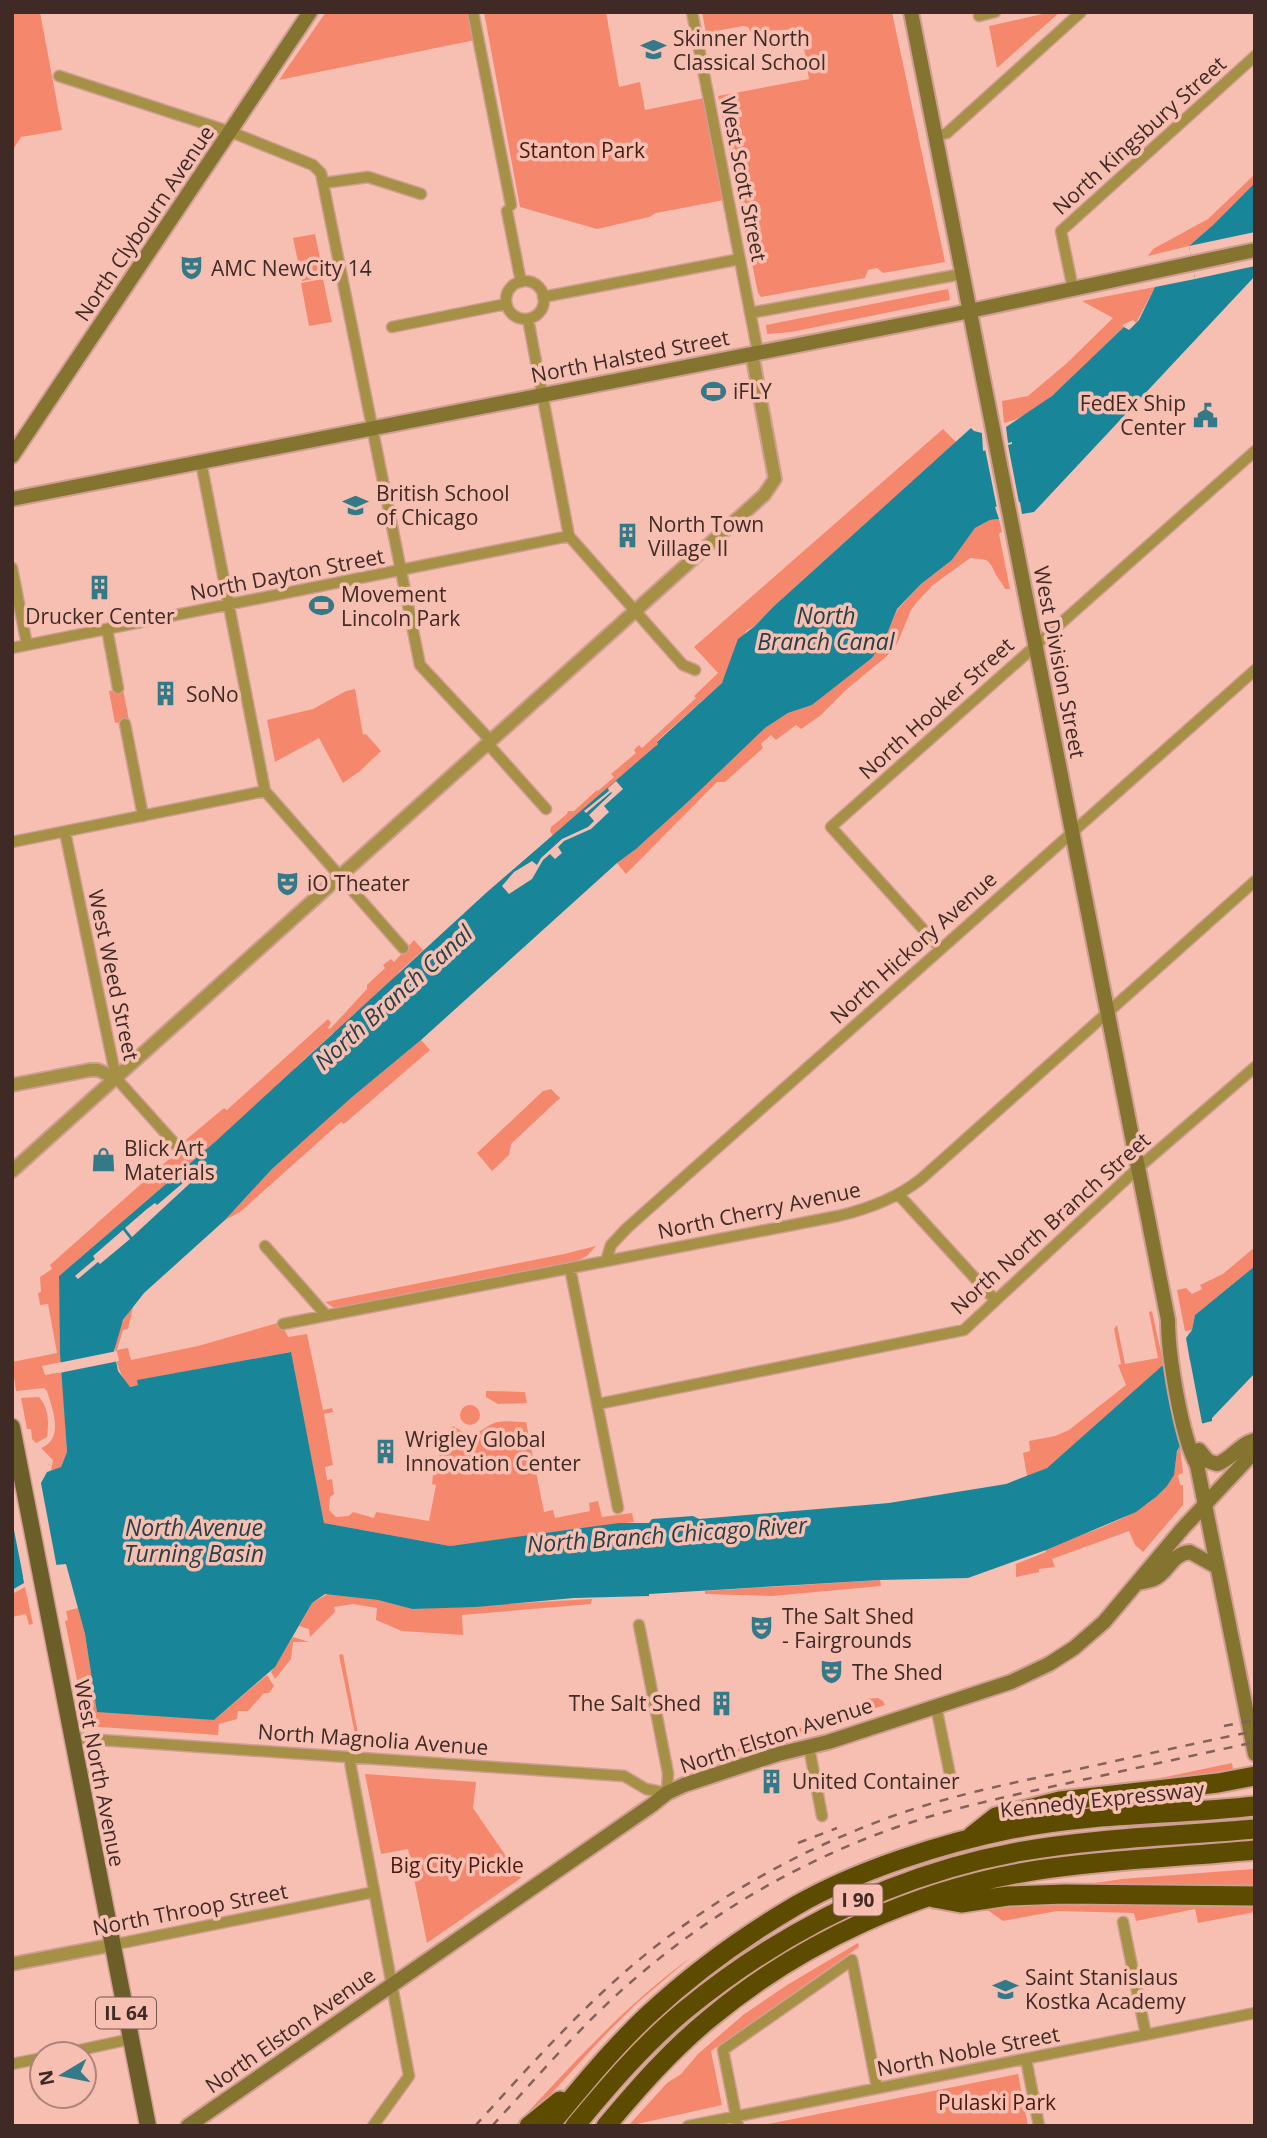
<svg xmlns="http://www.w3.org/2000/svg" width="1267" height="2138" font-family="'Open Sans',sans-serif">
<rect width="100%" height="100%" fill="#f7bfb2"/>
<path fill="#f5876d" d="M12 12H40L62 130 21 137 12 151Z
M326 12H470L475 40 279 80Z
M484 12H606L619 87 640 82 645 110 704 98 724 200 656 213 649 217 597 229 520 207Z
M702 12H892L945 262 883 273 877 268 868 270 865 278 761 297 758 293 718 96 809 79 802 36 798 29 751 32 748 27 743 26 706 33Z
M1051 12H1060L997 68 989 26Z
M1255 174V184L1213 225 1189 246 1148 256 1153 249 1208 219Z
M315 234 324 277 302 281 293 238Z
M323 279 332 322 309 326 301 283Z
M1155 287 1136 323 1133 320 1122 325 1124 327C1095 355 1043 415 1004 423L1002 401 1028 396 1067 363 1113 318 1082 301Z
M948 289 950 300 791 332 767 334 766 325Z
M943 429 956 442 773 607 755 626 746 631 722 683 657 741 658 743 623 789 486 893 553 836 550 831 551 827 567 814 568 811H574L597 790 598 791 614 777 611 774 636 753 634 750 639 745 642 748 696 698 694 696 718 673 694 647Z
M999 519 1002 532 999 534 1010 589H1005C1002 582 998 579 995 573 988 557 987 560 970 558L933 585 917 602 911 610 897 644 887 656 847 689 820 716 801 729 796 725 776 740 771 735 761 744 763 748 725 782H717L626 874 617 863 636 849 690 800 765 728 788 713 812 705 872 658 885 639 897 610 921 584 952 560 975 528 990 520Z
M123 689 129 721 115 723 109 691Z
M355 689 363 735 366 734 381 751 360 771 343 783 319 738 275 762 267 720 313 709 346 691Z
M414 940 423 950 399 972 371 1009 355 1013 348 1020 347 1031 333 1033 296 1067 293 1076 267 1094 264 1103C250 1111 239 1116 233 1131L216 1141 59 1276 61 1362 42 1366 45 1375 62 1372 67 1452 61 1467 51 1471 53 1460 41 1448C65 1439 52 1408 47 1391L44 1388 16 1391 12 1362 57 1353 48 1304 40 1305 38 1293 41 1292 40 1277 52 1269 50 1265 168 1160 188 1138 224 1108 227 1110 328 1019 331 1023 328 1028 330 1029 367 989V985L385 968 383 965 391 959 394 962Z
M421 1040 430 1050 344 1124 341 1122 333 1129 240 1212 225 1220 272 1169 351 1098Z
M551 1089 560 1098 511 1144 509 1155 492 1171 477 1153 543 1091Z
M596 1246 587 1256 577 1261 336 1309 325 1302 564 1254Z
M1255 1247V1266L1195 1315 1192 1330 1185 1331 1177 1290 1186 1288 1192 1294 1202 1289 1200 1285 1223 1274Z
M133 1307 128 1329 123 1330 117 1350 128 1348 131 1360 198 1346 281 1322 288 1337 307 1334 323 1410 332 1408 333 1412 324 1414 333 1465 325 1467 327 1480 332 1479 334 1494 330 1497 329 1510 336 1517 349 1516 353 1512 374 1518 376 1512 429 1521 436 1485 432 1484 433 1475H436L443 1436 453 1426 468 1435C479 1434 481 1430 490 1425 499 1419 515 1422 526 1422L544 1512 553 1510 555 1518 590 1511 589 1503 598 1501 602 1517 632 1513 634 1522 450 1546 324 1523 290 1352 138 1380V1385L129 1387C109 1359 111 1334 133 1307Z
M1152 1311 1164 1366 1047 1468 1027 1476 1023 1453 1030 1451 1029 1441 1055 1436 1069 1430 1126 1385 1118 1365 1121 1364 1114 1329 1117 1325 1125 1364 1158 1358 1149 1312Z
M486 1391 525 1392 527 1403 498 1404 486 1397Z
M39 1397C49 1408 49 1423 47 1437L36 1443 32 1439 31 1429H27L21 1398Z
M460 1415a10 10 0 1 1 20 0a10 10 0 1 1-20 0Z
M1180 1446 1183 1473 1178 1475 1180 1485H1183V1505L1143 1552 1135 1545 1129 1531 1052 1559 1055 1567 1039 1569V1572L1016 1577V1564L1046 1552 1045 1548C1086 1532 1149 1517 1172 1478 1177 1468 1174 1456 1180 1446Z
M880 1580 881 1586 772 1596 705 1594V1591Z
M25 1587 33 1624 29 1625 26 1614 12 1617V1594Z
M329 1593 378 1600 412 1609 592 1599 591 1604 462 1615 463 1635 402 1631 376 1620 377 1608 353 1604 334 1607 335 1612 310 1637 309 1629 299 1626 312 1603Z
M78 1608 85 1634 92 1679 214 1720 267 1675 274 1686 269 1693H264L248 1711H238L237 1719 219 1724 218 1735 86 1726 83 1692 79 1690 65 1621 68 1620 66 1611Z
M293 1637 309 1642H293L291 1659 275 1679 271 1672Z
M343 1654 360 1744H357L339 1655Z
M878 1698 883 1701 885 1705 786 1737 785 1733 834 1717 840 1706 841 1715 863 1708 865 1699Z
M780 1729 783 1738 742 1752 737 1751 739 1747Z
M1232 1763 1234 1775 1118 1787Z
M365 1774 476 1782 473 1808 521 1878 427 1943 408 1849 381 1854Z
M1253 1869 1255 1891 1075 1886 1122 1879Z
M997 1903 1255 1904V1912L1198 1923 1195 1909 1136 1921 1134 1913 1057 1911 1003 1921 989 1911H979L978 1907Z
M858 1943 859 1947 711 2051 722 2105 628 2126 667 2083 681 2074 698 2054 743 2015 787 1985Z
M690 1958 637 2003 602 2038 522 2126H515C570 2067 624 2006 690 1958Z
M1018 2074 1028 2126H758Z"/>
<path fill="#198598" d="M1255 183V276L1034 512 1022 514 1020 502 995 507 999 519 990 520 975 528 952 560 921 584 897 609 885 639 872 658 812 705 788 713 765 728 690 800 636 849 617 863 421 1040 351 1098 272 1169 225 1220 144 1293 123 1320 114 1351 118 1371 130 1387 138 1385 137 1380 291 1352 324 1523 450 1546 619 1523H649L652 1519 693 1516 699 1519 889 1503 1006 1484 1047 1468 1162 1366 1190 1361 1186 1338 1192 1330 1195 1315 1255 1266V1373L1212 1418V1421L1177 1430 1180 1446 1177 1451 1174 1475 1167 1486 1156 1497 1136 1512 1046 1550 968 1578 879 1580 649 1594V1596L574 1598 476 1607 412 1609 378 1600 325 1594 312 1603 275 1667 214 1720 97 1712 85 1634 66 1564 22 1568 24 1583 12 1590V1491L41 1483 47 1472 61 1467 67 1452 60 1353 59 1276 216 1141 486 893 658 744 657 742 722 683 738 639 755 626 773 607 971 428 974 431 982 433 983 451 1012 444V442L1008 443 1006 427 1052 396 1124 327 1129 330 1139 320 1155 287 1195 279 1189 246 1213 225Z"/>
<path fill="#f7bfb2" d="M1255 232V266L1195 279 1189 246Z
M1004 424 1022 518 1018 516 1016 506 1001 509 1002 520 1000 523 981 429 985 431 988 446 1004 442 1002 433Z
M616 781 623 789 604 806 609 812 591 829 564 841 558 847 562 853 555 859 550 854 543 860 532 879 509 894 502 886 514 872 532 861 537 865 541 858 562 839 588 827 594 821 589 815 612 793 611 792 586 813 584 811 609 791 608 788Z
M197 1171 200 1174 132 1237 125 1228 147 1209 155 1203 157 1205Z
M123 1230 130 1239 100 1264 98 1262 78 1279 75 1276 95 1259 93 1256Z
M117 1351 119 1361 59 1373 58 1363Z
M1190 1360 1203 1428 1177 1433 1164 1364Z
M40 1478 57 1568 26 1571 28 1583 25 1586 12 1520V1487L39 1480Z"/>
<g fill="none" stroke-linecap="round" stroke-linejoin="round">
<defs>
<path id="minor" d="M473 12 511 205
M692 12 758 353
M979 16 995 12
M59 76 231 132 313 165 321 173 420 665 491 741
M935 136 947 133 1081 12
M324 183 368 177 421 194
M507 211 521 282
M506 300a19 19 0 1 1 38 0a19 19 0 1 1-38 0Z
M1073 289 1061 231 1255 56
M543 297 740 259
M750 313 962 274
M528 319 569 536 683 665 695 670
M392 327 506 304
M201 462 265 791 403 948
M12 568 27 645
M107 629 118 688
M12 648 569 536
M125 724 143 816
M488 744 546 809
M65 832 116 1078 177 1146
M12 842 265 791
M941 949 831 827 1255 451
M898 1194 995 1300
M265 1246 326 1315
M606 1261 611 1245 627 1228 1255 670
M570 1268 618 1508
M283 1324 838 1216C868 1209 897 1198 921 1179L1255 881
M598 1404 964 1330 1138 1168 1255 1067
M936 1706 950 1775
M72 1738 624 1776 646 1789 667 1793 668 1773 639 1625
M809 1747 822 1816
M349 1757 409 2076 373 2126
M1123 1922 1146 2035
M112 1945 374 1892
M61 2054 131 2039
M1026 2059 1039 2126
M12 2064 42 2058
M688 2126 1255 2013
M738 2126 723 2050 852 1960 877 2088"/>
<path id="tertiary" d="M12 1085 90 1070H98L116 1078
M12 1171 764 495 775 479 752 354
M12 1964 112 1945"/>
<path id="secondary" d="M911 12 1168 1320C1168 1354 1181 1436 1197 1465L1255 1754
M12 456 310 12
M12 499 951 315 1255 250
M1199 1450 1208 1461 1217 1464C1232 1459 1239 1444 1255 1440
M1137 1583C1142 1582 1149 1581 1154 1579 1169 1572 1171 1554 1190 1552L1217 1567
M188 2126 652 1805 667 1793 684 1785 778 1754 828 1742 1011 1682 1049 1664 1074 1648 1104 1622 1183 1528 1255 1451"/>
<path id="primary" d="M12 1427 148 2126"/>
<path id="motorway" d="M972 1836 996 1817 1060 1801 1218 1783 1255 1776
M934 1898 961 1903 1008 1896 1065 1894 1255 1896
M529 2126 560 2101
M549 2126C581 2087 612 2049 648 2015 693 1973 744 1936 797 1905 858 1870 943 1843 1012 1829 1091 1813 1174 1815 1255 1806
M575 2126C609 2085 644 2044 685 2010 782 1931 893 1875 1017 1852 1095 1838 1176 1836 1255 1829
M606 2126C638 2088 670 2051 709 2019 801 1942 919 1888 1038 1870 1110 1859 1183 1857 1255 1850"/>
</defs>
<use href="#minor" stroke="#cf9e93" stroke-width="13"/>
<use href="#tertiary" stroke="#cf9e93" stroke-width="16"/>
<use href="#secondary" stroke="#cf9e93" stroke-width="18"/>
<use href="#primary" stroke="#cf9e93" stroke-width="19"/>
<use href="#motorway" stroke="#cf9e93" stroke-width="23"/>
<use href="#minor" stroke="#a59046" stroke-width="10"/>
<use href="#tertiary" stroke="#a59046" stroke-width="12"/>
<use href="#secondary" stroke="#857330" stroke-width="14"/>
<use href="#primary" stroke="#6c5e29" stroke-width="16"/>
<use href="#motorway" stroke="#5d4b00" stroke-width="19"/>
<path stroke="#84625a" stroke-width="2.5" stroke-dasharray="9 9" stroke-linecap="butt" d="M1224 1726 1255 1720
M798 1843 837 1828
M475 2126C538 2057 600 1986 676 1931 741 1883 814 1845 890 1817 951 1795 1016 1782 1079 1769 1138 1756 1196 1743 1255 1731
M492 2126C541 2073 588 2017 644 1971 719 1908 807 1858 900 1826 953 1808 1009 1796 1064 1784 1127 1770 1191 1756 1255 1742"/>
</g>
<defs>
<symbol id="school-bare" viewBox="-9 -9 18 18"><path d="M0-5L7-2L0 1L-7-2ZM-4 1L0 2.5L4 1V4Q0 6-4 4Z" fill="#347988" stroke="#f7bfb2" stroke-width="2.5" paint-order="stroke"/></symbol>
<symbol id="theatre-bare" viewBox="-9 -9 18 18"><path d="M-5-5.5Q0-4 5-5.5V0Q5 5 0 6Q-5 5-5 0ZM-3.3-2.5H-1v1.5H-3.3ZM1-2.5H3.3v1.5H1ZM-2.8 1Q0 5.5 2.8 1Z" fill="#347988" stroke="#f7bfb2" stroke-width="2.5" paint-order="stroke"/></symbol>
<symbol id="stadium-bare" viewBox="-9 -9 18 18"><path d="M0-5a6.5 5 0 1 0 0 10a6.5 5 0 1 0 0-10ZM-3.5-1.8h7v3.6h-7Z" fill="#347988" stroke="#f7bfb2" stroke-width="2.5" paint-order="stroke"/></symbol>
<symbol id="civic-bare" viewBox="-9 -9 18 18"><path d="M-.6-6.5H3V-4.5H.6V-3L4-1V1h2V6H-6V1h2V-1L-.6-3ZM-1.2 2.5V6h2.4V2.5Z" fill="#347988" stroke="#f7bfb2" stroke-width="2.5" paint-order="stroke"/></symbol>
<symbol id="building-bare" viewBox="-9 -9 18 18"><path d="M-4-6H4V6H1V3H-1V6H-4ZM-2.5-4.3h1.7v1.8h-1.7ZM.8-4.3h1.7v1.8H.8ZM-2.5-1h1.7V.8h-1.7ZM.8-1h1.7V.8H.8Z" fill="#347988" stroke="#f7bfb2" stroke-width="2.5" paint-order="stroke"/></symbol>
<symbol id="shop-bare" viewBox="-9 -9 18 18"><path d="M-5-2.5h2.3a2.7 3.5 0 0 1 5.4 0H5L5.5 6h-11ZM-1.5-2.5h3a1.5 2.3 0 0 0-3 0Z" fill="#347988" stroke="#f7bfb2" stroke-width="2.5" paint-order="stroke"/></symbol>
</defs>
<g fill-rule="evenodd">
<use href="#school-bare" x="636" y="32" width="35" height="35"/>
<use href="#theatre-bare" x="174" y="250" width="35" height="35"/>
<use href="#stadium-bare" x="696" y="374" width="35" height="35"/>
<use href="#civic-bare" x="1188" y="398" width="35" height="35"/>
<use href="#school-bare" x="338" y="488" width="35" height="35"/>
<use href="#building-bare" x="610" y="518" width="35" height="35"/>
<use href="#building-bare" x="82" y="570" width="35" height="35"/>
<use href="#stadium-bare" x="304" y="588" width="35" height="35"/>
<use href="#building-bare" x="148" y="676" width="35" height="35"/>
<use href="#theatre-bare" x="270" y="866" width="35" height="35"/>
<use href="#shop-bare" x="86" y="1142" width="35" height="35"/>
<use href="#building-bare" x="368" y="1434" width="35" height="35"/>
<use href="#theatre-bare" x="744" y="1610" width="35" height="35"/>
<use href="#theatre-bare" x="814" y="1654" width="35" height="35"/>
<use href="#building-bare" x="704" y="1686" width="35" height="35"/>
<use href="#building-bare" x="754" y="1764" width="35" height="35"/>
<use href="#school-bare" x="988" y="1972" width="35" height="35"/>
</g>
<g text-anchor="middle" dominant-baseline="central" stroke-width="7" stroke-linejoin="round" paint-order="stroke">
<g fill="#f7bfb2" stroke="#76574f" stroke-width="2">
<rect x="833.5" y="1884.5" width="49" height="31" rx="5"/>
<rect x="96" y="1997.5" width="60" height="31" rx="5"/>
</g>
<g font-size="19" font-weight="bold" fill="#3f2a25">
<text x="858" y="1900">I 90</text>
<text x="126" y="2013">IL 64</text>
</g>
<g font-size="21" fill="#3f2a25" stroke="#f7bfb2" text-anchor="start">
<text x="673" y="38">Skinner North<tspan x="673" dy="24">Classical School</tspan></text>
<text x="211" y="268">AMC NewCity 14</text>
<text x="733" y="391">iFLY</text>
<text x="1186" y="403" text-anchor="end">FedEx Ship<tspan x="1186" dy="24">Center</tspan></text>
<text x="376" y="493">British School<tspan x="376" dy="24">of Chicago</tspan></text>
<text x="648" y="524">North Town<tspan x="648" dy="24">Village II</tspan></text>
<text x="341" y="594">Movement<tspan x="341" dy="24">Lincoln Park</tspan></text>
<text x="100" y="616" text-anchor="middle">Drucker Center</text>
<text x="186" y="694">SoNo</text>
<text x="307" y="883">iO Theater</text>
<text x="124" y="1148">Blick Art<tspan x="124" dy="24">Materials</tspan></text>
<text x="405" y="1439">Wrigley Global<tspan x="405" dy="24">Innovation Center</tspan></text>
<text x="782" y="1616">The Salt Shed<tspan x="782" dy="24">- Fairgrounds</tspan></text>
<text x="852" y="1672">The Shed</text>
<text x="701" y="1703" text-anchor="end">The Salt Shed</text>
<text x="792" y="1781">United Container</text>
<text x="1025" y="1977">Saint Stanislaus<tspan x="1025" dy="24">Kostka Academy</tspan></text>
</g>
<g font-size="21" fill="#3f2a25" stroke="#f7bfb2">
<text transform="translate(1139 135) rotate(-42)">North Kingsbury Street</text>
<text transform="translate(744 179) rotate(79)">West Scott Street</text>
<text transform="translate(144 223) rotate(-56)">North Clybourn Avenue</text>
<text transform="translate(630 356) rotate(-11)">North Halsted Street</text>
<text transform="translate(287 574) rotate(-11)">North Dayton Street</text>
<text transform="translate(1060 662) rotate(79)">West Division Street</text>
<text transform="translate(936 708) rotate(-42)">North Hooker Street</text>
<text transform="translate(913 947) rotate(-42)">North Hickory Avenue</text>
<text transform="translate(114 975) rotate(78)">West Weed Street</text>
<text transform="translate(759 1210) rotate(-12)">North Cherry Avenue</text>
<text transform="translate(1050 1223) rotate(-42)">North North Branch Street</text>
<text transform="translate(776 1735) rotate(-18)">North Elston Avenue</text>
<text transform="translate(373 1739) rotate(4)">North Magnolia Avenue</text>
<text transform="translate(100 1773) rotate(79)">West North Avenue</text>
<text transform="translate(1102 1799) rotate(-6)">Kennedy Expressway</text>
<text transform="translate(190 1909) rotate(-11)">North Throop Street</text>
<text transform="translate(290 2030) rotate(-35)">North Elston Avenue</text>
<text transform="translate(968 2051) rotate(-11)">North Noble Street</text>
</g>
<g font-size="21" fill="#491a10" stroke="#f7bfb2">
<text x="582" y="150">Stanton Park</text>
<text x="457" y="1865">Big City Pickle</text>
<text x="997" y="2102">Pulaski Park</text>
</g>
<g font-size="23" font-style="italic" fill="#234148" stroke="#f7bfb2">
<text x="826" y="615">North<tspan x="826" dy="26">Branch Canal</tspan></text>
<text transform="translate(393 997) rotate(-42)">North Branch Canal</text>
<text x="194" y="1527">North Avenue<tspan x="194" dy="26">Turning Basin</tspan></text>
<text transform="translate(667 1534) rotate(-4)">North Branch Chicago River</text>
</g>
</g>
<rect width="1267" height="2138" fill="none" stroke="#3f2a25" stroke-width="28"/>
<g transform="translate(63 2075) rotate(260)"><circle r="33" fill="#f7bfb2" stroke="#ad837a" stroke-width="2"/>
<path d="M0-5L12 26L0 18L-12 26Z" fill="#347988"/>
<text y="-10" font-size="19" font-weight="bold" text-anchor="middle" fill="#3f2a25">N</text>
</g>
</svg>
